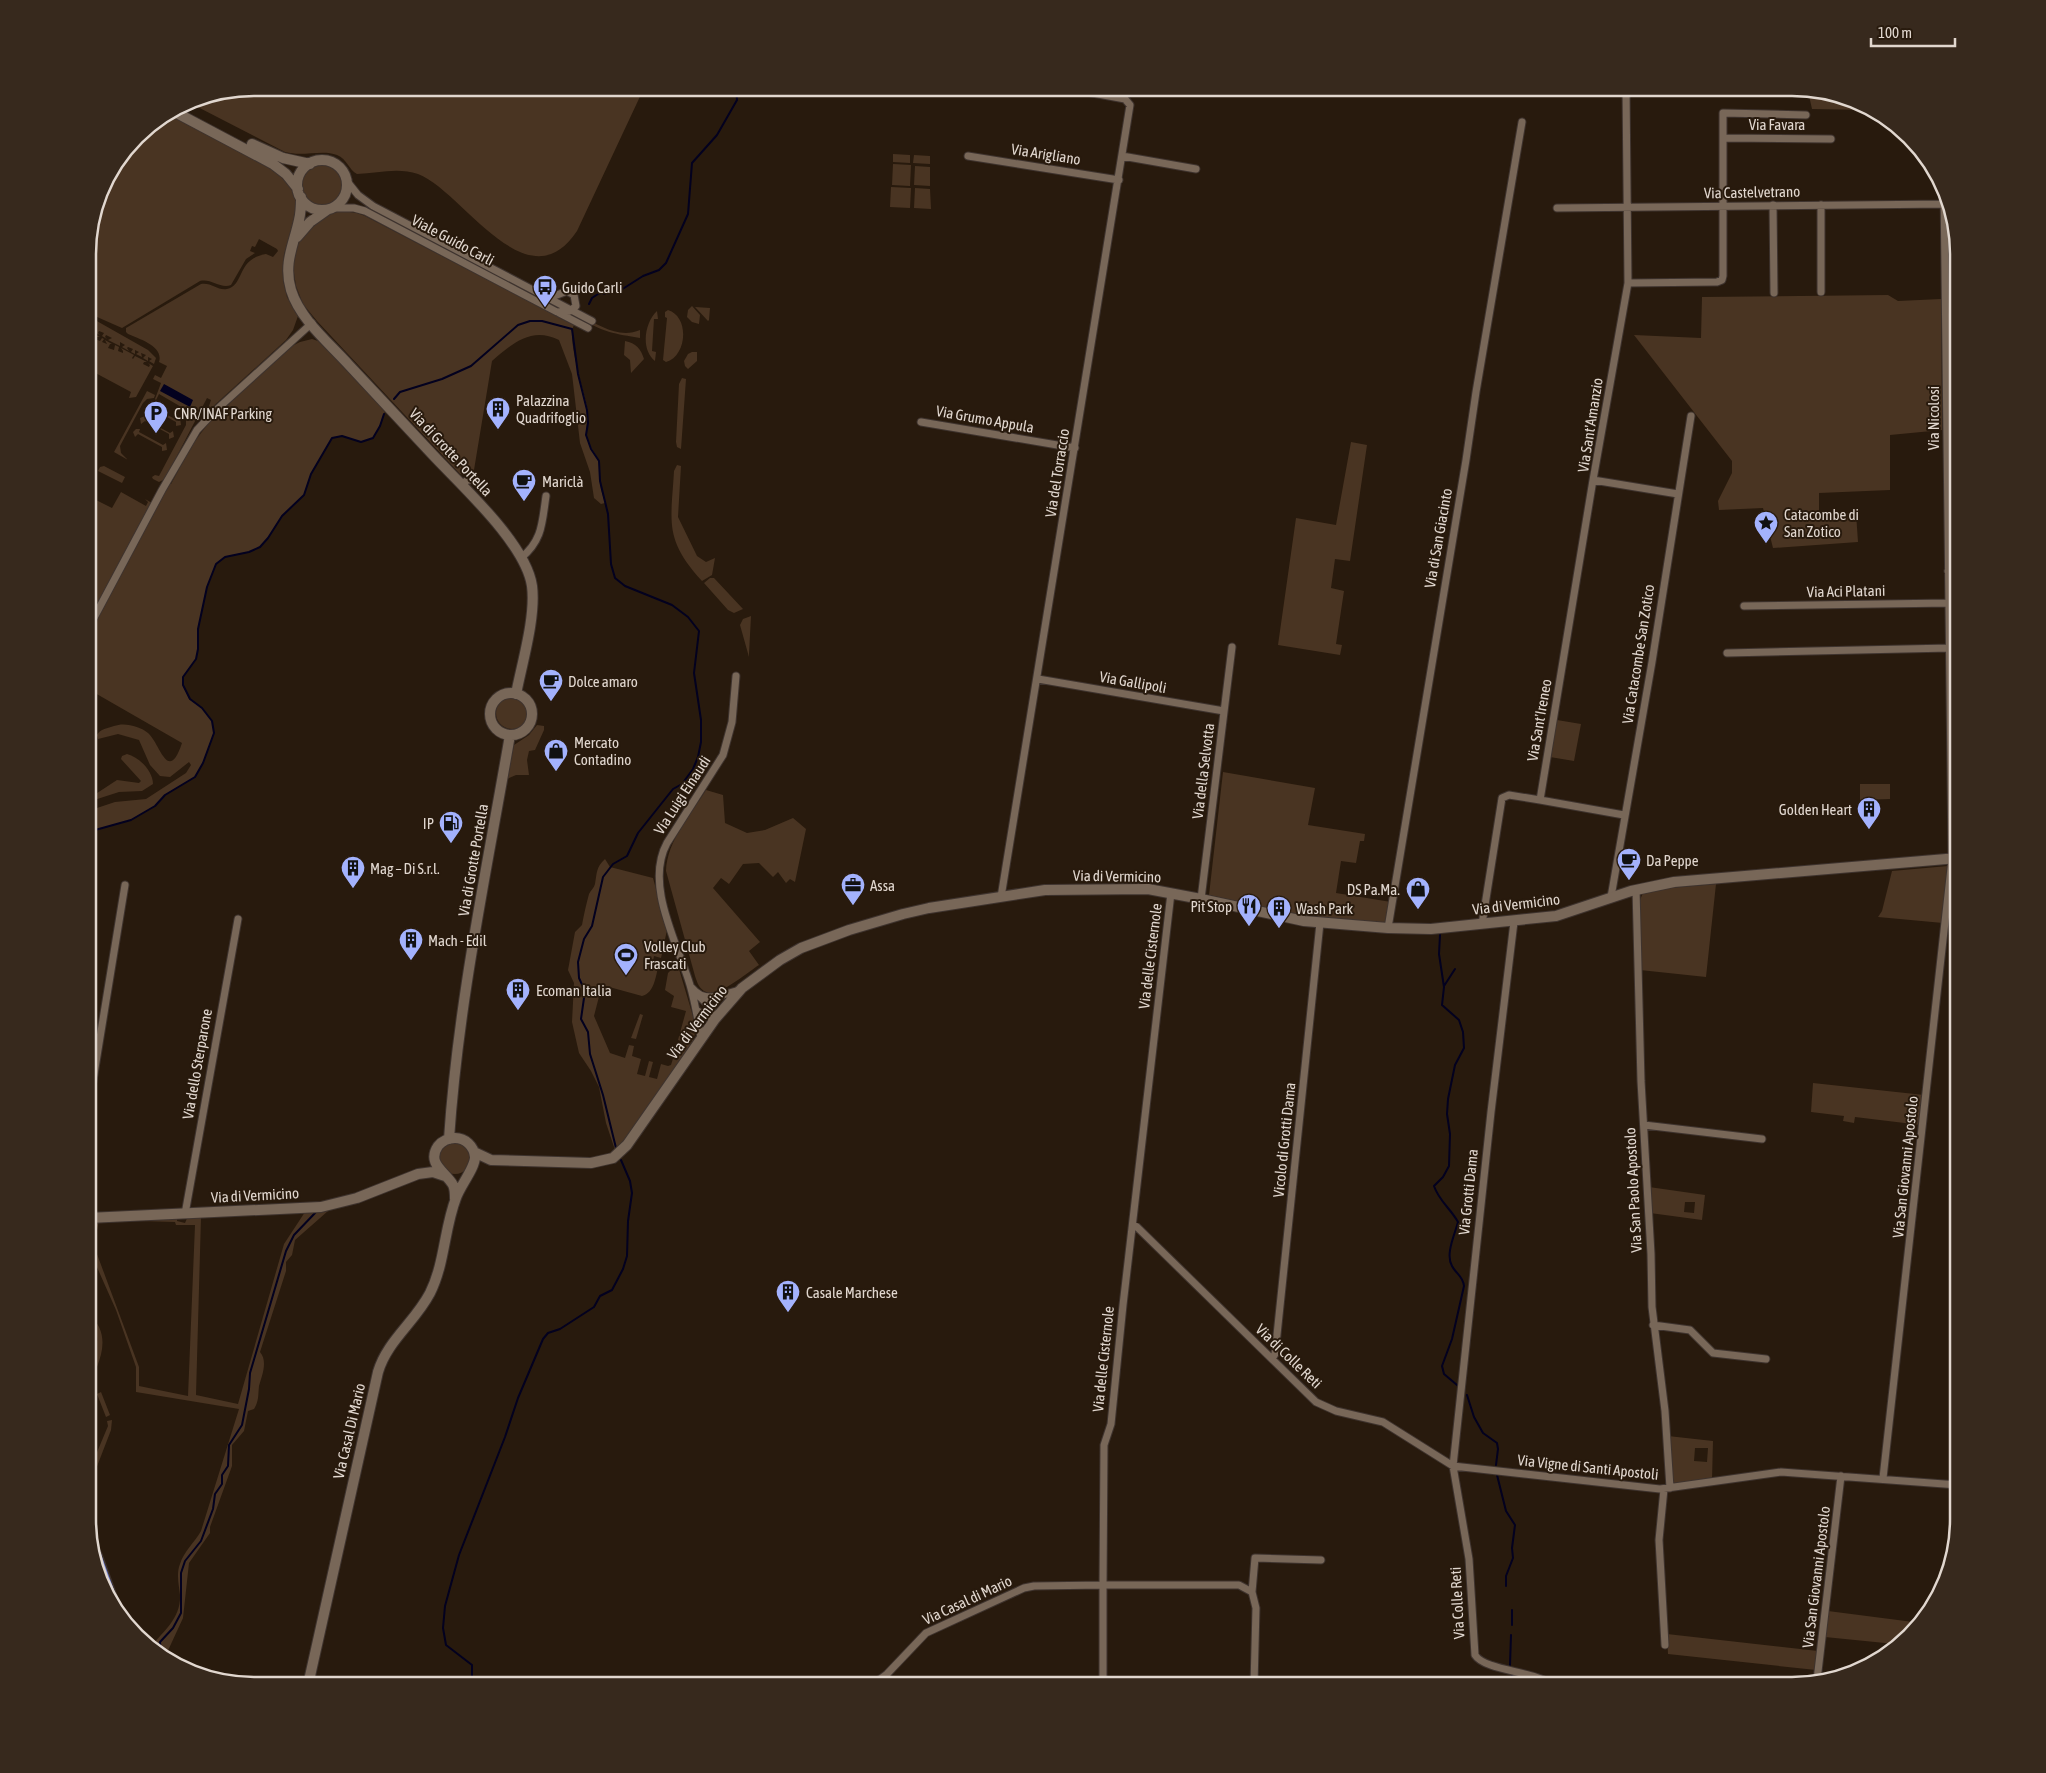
<svg xmlns="http://www.w3.org/2000/svg" width="2046" height="1773" font-family="'Asap Condensed',sans-serif">
<rect width="100%" height="100%" fill="#281a0d"/>
<path fill="#493422" fill-rule="evenodd" d="M254 88H644L577 231C527 306 463 191 418 174 398 167 378 173 357 174 349 170 347 159 337 155 322 149 303 157 285 152L188 102Z
M1808 91 1855 100 1871 110 1812 109Z
M169 113 275 169 290 185 297 205 294 225 284 254 283 280 287 297 298 316 293 330 286 340 207 412 211 400 207 398 165 479 159 482 153 479 152 477 155 475 159 476 186 425V419L181 413 183 408 159 394 156 400 155 399 161 383 153 379 155 375 161 378 167 366 159 362C164 346 139 339 128 334L126 332V328L201 284C211 282 218 291 227 289 245 285 236 259 266 254L273 257 278 251 277 249 259 239 255 247 252 246 250 251 255 253 246 259 231 285C220 289 211 278 200 281L122 328 88 313V243L105 180 144 129Z
M893 154 910 155V163L893 162Z
M914 155 930 156V164L913 163Z
M301 185a21 21 0 1 1 42 0a21 21 0 1 1-42 0Z
M893 164 911 165 910 186 892 185Z
M915 166 930 167V186L914 185Z
M891 187 911 188 910 208 890 207Z
M915 188 930 189 931 209 914 208Z
M342 211 357 213 365 216 574 325C566 339 585 393 588 411 588 419 586 426 586 434 587 445 596 452 599 462 601 468 599 475 600 481 600 488 603 496 605 503L601 504 594 498 590 472 580 443 572 374 559 340C531 326 512 344 492 361L473 476 460 474 317 321 303 304 296 286 293 267 296 249 302 235 327 214Z
M1888 295 1898 301 1941 299 1942 430 1890 435V490L1819 493V514L1856 513 1858 542 1773 548 1763 508 1719 510 1718 501 1732 473V461L1634 335 1701 338 1702 297Z
M692 306 700 315 699 324 692 322 687 317 688 310Z
M695 307 710 308 709 320 708 321Z
M668 310C690 317 687 356 666 362L663 360 667 318 665 317V312Z
M657 311 658 319H654L652 351 656 352 655 361C640 349 645 322 657 311Z
M88 316 148 350 156 358 154 364 149 361 152 359 148 357V361L143 358 146 355 141 353 142 357 136 354 139 352 135 350V354L131 352 133 349 128 347 127 348 129 351 122 347 125 345 120 342V346L108 340 112 338 106 335 105 337 107 339 102 336 104 333 99 331 98 333 100 335 94 332 97 330 93 328V331L88 329 91 327 88 325Z
M581 316C599 325 619 339 640 330V338C616 334 601 332 579 317Z
M88 331 100 337H96L95 339 100 341 102 338 104 339 102 342 107 344 105 340 112 344H110L108 348 114 350 115 345 119 347 118 351 123 353V351L121 348 134 355 132 358 133 359 135 356 147 362H144L143 364 149 367 150 365 148 363 153 366 136 397 129 398 131 392 88 369Z
M312 339 321 342 385 411 380 426 373 438 361 442 342 436 332 438 311 474 304 495 282 516 268 538 260 547 249 552 225 557 216 564 207 587 198 629V649L196 659 183 677V685L189 699 202 708 212 721 214 733 203 763 195 777 165 795 155 806 131 820 88 832V811L115 802 146 799 186 773 191 765 189 762 170 777 160 776 150 765 139 740 118 734 98 739 97 735C100 729 108 728 114 726 124 722 140 726 148 733 160 743 168 785 182 743L88 689V636L169 484H171L192 445 210 421 292 346 300 342Z
M625 341C636 343 641 349 644 359L631 373 630 360 624 355Z
M692 352H697V361L688 369 685 366 684 361 688 354Z
M682 378 686 379 681 449 677 447 676 442 679 384Z
M147 391 155 395 154 398 147 399 143 403 120 446 121 453 128 460 114 452Z
M148 404H152V407L177 420 180 418 181 425 176 426V422L152 409 148 412 146 408Z
M145 416 146 420 170 433 173 431 174 437 169 439V434L145 421 141 424 140 418Z
M136 429H140L139 432 163 445 166 443 167 450 162 451V447L138 434 135 437 133 432Z
M1351 442 1367 445 1350 561 1335 559 1331 588 1344 591 1336 644 1342 645 1340 655 1278 645 1296 518 1336 525Z
M677 465 681 466 678 517 697 556 706 562 715 558 712 575 702 581C664 539 671 523 674 471Z
M104 466 125 477 122 483 98 471 100 467Z
M121 492 146 506 148 502 145 499 152 503 88 624V496L112 508Z
M710 578H714L743 609 734 613 728 610 704 583Z
M751 616 749 654V657L740 625 743 619Z
M496 713a16 16 0 1 1 32 0a16 16 0 1 1-32 0Z
M1557 720 1581 724 1574 761 1550 757Z
M537 725 544 726V730L535 750 529 751 527 760 529 775H516L507 779 514 745 529 735Z
M127 754C139 757 153 771 153 784L142 791 119 792 88 802V799L117 780 139 783 141 781 121 759 122 756Z
M1223 772 1315 788 1308 825 1365 834 1364 841H1360L1356 863 1341 861 1336 893 1391 902 1385 923 1321 920 1209 895Z
M1860 784H1890V799L1860 800Z
M706 790 723 795 725 823 747 833 765 830 793 818 806 829 795 882 790 879 786 883 778 872 773 877 759 863 743 864 729 884 721 878 713 888 760 942 749 951 759 965C748 972 718 998 706 992 699 989 697 982 695 976L666 871C667 841 691 814 706 790Z
M605 859 610 867 653 878 667 930 661 958 654 956 653 961 659 963C656 974 655 993 642 996L602 985 594 1016 610 1053 625 1058 629 1045 634 1046 632 1056 641 1059 637 1074 645 1076 649 1061 653 1062 649 1077 657 1079 661 1064 668 1066 671 1065 676 1049H679L681 1041 678 1040 686 1011 671 1007 674 996 665 990 668 973 671 970 679 969 695 1023 696 1029 693 1041 633 1133 615 1150 606 1123 599 1087 591 1071 579 1053 572 1022 574 983 568 970 575 932 582 925C584 914 586 905 589 894 591 890 594 888 595 884 597 873 596 867 605 859Z
M1948 866 1943 923 1878 917 1882 911 1892 871Z
M1716 884 1706 977 1640 970 1637 908 1644 890Z
M640 1014 643 1015 636 1039 631 1038Z
M1813 1083 1924 1095 1921 1125 1855 1117 1854 1123 1843 1121 1844 1116 1811 1112Z
M439 1158a16 16 0 1 1 32 0a16 16 0 1 1-32 0Z
M1649 1187 1705 1195 1702 1220 1650 1213ZM1685 1202H1695L1694 1213 1684 1212Z
M328 1211 295 1240 292 1255 286 1262V1271L260 1352C268 1361 262 1376 259 1386 258 1395 259 1401 254 1409L248 1411 244 1431 232 1445V1466L210 1527V1533L189 1563 183 1618 165 1657 154 1650 152 1645C165 1630 181 1617 180 1595 179 1585 176 1574 180 1564 184 1551 195 1542 201 1531L239 1409 136 1392V1367L116 1310 88 1247V1221L99 1220 94 1246 139 1367V1386L188 1396 195 1225H176L175 1222 105 1220 177 1217V1221L185 1223 188 1216 201 1217 196 1395 238 1404 284 1244 305 1212Z
M88 1314C106 1328 105 1347 97 1367H92C97 1346 102 1332 88 1314Z
M101 1392 110 1415 106 1417 97 1394Z
M112 1420 111 1430 96 1469 93 1471 91 1460 95 1457 108 1426 107 1421Z
M1668 1436 1713 1441 1712 1480 1675 1486 1671 1480ZM1695 1448H1708L1707 1462 1694 1461Z
M1828 1611 1921 1623 1917 1629 1895 1644 1825 1637Z
M1667 1634 1818 1651 1816 1670 1668 1654Z
M1578 1679C1595 1679 1629 1676 1643 1685H1577Z"/>
<path fill="#03011f" d="M164 384 193 400 190 407 160 391Z"/>
<g fill="none" stroke-linecap="round" stroke-linejoin="round">
<path stroke="#03011f" stroke-width="2" d="M589 304 592 298 598 294H608L621 290 643 276 659 270 666 263 688 214 692 163 717 135 737 100 736 88
M394 399 400 392 442 379 471 366 518 325 530 321H542L572 329 578 374 587 410 588 423 586 435 591 449 599 461 600 481 608 514 611 564 615 578 625 586 672 605 688 617 699 631 694 673 701 720V742L698 757 693 769 682 784 673 789 638 833 627 856 613 864 603 877 592 926 584 939 578 962 579 978 585 991 581 1019 588 1032 590 1054 603 1095 616 1148
M88 832 131 820 155 806 165 795 195 777 203 763 214 733 212 721 202 708 190 699 183 685V677L196 659 198 649V629L207 587 216 564 225 557 249 552 260 547 268 538 282 516 304 495 311 474 332 438 342 436 361 442 373 438 380 426 384 414
M1440 935 1439 954 1444 987 1442 1005 1459 1020 1463 1032 1464 1048 1455 1065 1448 1099 1447 1114 1450 1134 1449 1166 1443 1177 1434 1186C1439 1201 1451 1209 1458 1222 1455 1234 1445 1254 1452 1266 1456 1274 1463 1276 1464 1286L1452 1339 1442 1366 1444 1374 1457 1385
M1444 986 1455 969
M1467 1395 1474 1417 1483 1433 1497 1443 1498 1449 1496 1465
M1497 1475 1506 1511 1515 1525 1512 1548 1513 1558 1506 1576V1586
M1512 1625V1610
M161 1654 160 1642 173 1628 181 1613V1573L185 1561 201 1541 213 1509 215 1494 222 1484V1475L228 1466 229 1445 242 1425 249 1389 250 1373 286 1251 294 1235 316 1212
M1510 1665 1511 1635
M1512 1675 1516 1685
M472 1685V1665L446 1645 443 1628 445 1606 459 1555 505 1437 518 1398 543 1339 548 1333 560 1329 594 1307 600 1296 612 1290 623 1269 627 1256 628 1221 632 1193 630 1181 621 1160"/>
<defs>
<path id="street" d="M1626 88 1628 283 1593 480 1678 494
M1723 138 1831 139
M968 156 1119 180
M1122 156 1196 169
M346 180 358 195 373 206 592 321
M1773 205 1774 293
M1821 205V292
M332 208H354L365 211 557 312 570 311 576 306 574 295 567 291 552 297 542 296
M1557 208 1946 204
M1628 283 1717 282 1722 280 1723 276V113L1806 115
M559 313 588 328
M1947 360H1958
M921 422 1075 448
M461 484 468 480H476
M521 558C543 540 542 522 546 496
M1948 571H1958
M1744 606 1949 603
M88 629 162 490 197 430 215 411 312 323
M1727 653 1950 648
M1951 673H1958
M1038 679 1224 711
M1540 800 1624 815
M1636 889 1641 1081 1651 1254 1652 1307 1665 1411 1670 1488
M1171 893 1123 1305 1111 1424 1104 1445 1103 1585H1239L1252 1592 1256 1608 1254 1685
M1001 897 1130 105 1125 99 1087 92 1083 88
M1611 897 1652 662 1691 416
M1201 899 1232 647
M1514 922 1491 1112 1453 1466 1469 1559 1475 1655C1485 1671 1535 1671 1553 1685
M1482 924 1502 798 1509 795 1540 800 1593 480
M1388 928 1466 460 1476 392 1522 122
M692 988C705 1004 722 995 739 990
M700 997 710 1007 715 1019
M696 1010 705 1016 715 1019
M701 1038C698 1020 695 1002 690 985 678 944 644 885 667 843L723 755 732 722 736 676
M88 1111 125 885
M1644 1125 1762 1139
M185 1214 238 919
M1133 1225 1137 1227 1316 1402 1336 1411 1383 1422 1453 1466 1660 1489 1781 1472 1958 1485
M1653 1325 1690 1330 1713 1353 1766 1359
M1272 1359 1275 1354 1320 923
M1883 1478 1952 859 1944 188
M1664 1489 1659 1540 1665 1645
M1252 1592 1255 1558 1321 1560
M1817 1680 1841 1476
M861 1685 879 1680 887 1674 926 1633 1024 1588 1034 1586 1103 1585V1685"/>
<path id="secondary" d="M173 111 273 164 286 174 298 189
M252 144 283 158 310 164
M297 185a25 25 0 1 1 50 0a25 25 0 1 1-50 0Z
M301 197C301 205 301 212 299 220 294 244 283 263 291 290 300 319 328 342 348 364 376 394 405 425 433 455 462 486 526 544 532 586 536 617 522 663 516 694
M297 237 310 222 327 210
M490 714a21 21 0 1 1 42 0a21 21 0 1 1-42 0Z
M449 1139C458 1003 487 869 510 735
M474 1152 491 1160 591 1163 613 1158 627 1145 715 1019 742 988 780 960 801 948 849 930 903 914 929 908 1045 890 1148 889 1201 899 1304 921 1388 928 1431 929 1556 916 1631 891 1674 882 1958 858
M88 1218 321 1207 357 1198 418 1174 433 1172 445 1176
M308 1685 378 1372C387 1341 415 1322 430 1293 445 1263 444 1229 456 1198 460 1186 475 1168 475 1157 474 1146 465 1138 455 1138 449 1138 442 1141 438 1146 426 1164 446 1172 453 1185 455 1189 455 1194 455 1199"/>
<path id="highway" d="M95 1555 112 1602"/>
</defs>
<use href="#street" stroke="#3e332e" stroke-width="9"/>
<use href="#secondary" stroke="#3e332e" stroke-width="12"/>
<use href="#highway" stroke="#3e332e" stroke-width="15"/>
<use href="#street" stroke="#786758" stroke-width="7"/>
<use href="#secondary" stroke="#786758" stroke-width="10"/>
<use href="#highway" stroke="#7381d4" stroke-width="12"/>
</g>
<defs>
<symbol id="bus-pin" viewBox="-11 -11 22 30"><path d="M0 17L-7.5 6A9.5 9.5 0 1 1 7.5 6Z" fill="#a3b2fd" stroke="#281a0d"/><path d="M-5-6H5V4H4V6H2V4H-2V6H-4V4H-5ZM-3.5-4V0h7V-4ZM-3.5 1.2v1.5H-2V1.2ZM2 1.2v1.5H3.5V1.2Z" fill="#111"/></symbol>
<symbol id="building-pin" viewBox="-11 -11 22 30"><path d="M0 17L-7.5 6A9.5 9.5 0 1 1 7.5 6Z" fill="#a3b2fd" stroke="#281a0d"/><path d="M-4-6H4V6H1V3H-1V6H-4ZM-2.5-4.3h1.7v1.8h-1.7ZM.8-4.3h1.7v1.8H.8ZM-2.5-1h1.7V.8h-1.7ZM.8-1h1.7V.8H.8Z" fill="#111"/></symbol>
<symbol id="parking-pin" viewBox="-11 -11 22 30"><path d="M0 17L-7.5 6A9.5 9.5 0 1 1 7.5 6Z" fill="#a3b2fd" stroke="#281a0d"/><path d="M-3.5-5.5H1a3.5 3.5 0 0 1 0 7H-1V5.5H-3.5ZM-1-3.4V-.6H.8a1.4 1.4 0 0 0 0-2.8Z" fill="#111"/></symbol>
<symbol id="cafe-pin" viewBox="-11 -11 22 30"><path d="M0 17L-7.5 6A9.5 9.5 0 1 1 7.5 6Z" fill="#a3b2fd" stroke="#281a0d"/><path d="M-5.5-4.5H6V0H3Q3 3.5 0 3.5H-2.5Q-5.5 3.5-5.5 0ZM3-3.2v2h1.7v-2ZM-6 4.5H4V6H-6Z" fill="#111"/></symbol>
<symbol id="sight-pin" viewBox="-11 -11 22 30"><path d="M0 17L-7.5 6A9.5 9.5 0 1 1 7.5 6Z" fill="#a3b2fd" stroke="#281a0d"/><path d="M0-6L1.8-2.2L6-1.7L2.9 1.2L3.7 5.4L0 3.3L-3.7 5.4L-2.9 1.2L-6-1.7L-1.8-2.2Z" fill="#111"/></symbol>
<symbol id="shop-pin" viewBox="-11 -11 22 30"><path d="M0 17L-7.5 6A9.5 9.5 0 1 1 7.5 6Z" fill="#a3b2fd" stroke="#281a0d"/><path d="M-5-2.5h2.3a2.7 3.5 0 0 1 5.4 0H5L5.5 6h-11ZM-1.5-2.5h3a1.5 2.3 0 0 0-3 0Z" fill="#111"/></symbol>
<symbol id="fuel-pin" viewBox="-11 -11 22 30"><path d="M0 17L-7.5 6A9.5 9.5 0 1 1 7.5 6Z" fill="#a3b2fd" stroke="#281a0d"/><path d="M-5.5-6h7V0h2V4h1.3V-2.5L3-4.5l.8-.8L6-3V5H2.5V1h-1V6h-7ZM-4.2-4.7v3.2H.2V-4.7Z" fill="#111"/></symbol>
<symbol id="office-pin" viewBox="-11 -11 22 30"><path d="M0 17L-7.5 6A9.5 9.5 0 1 1 7.5 6Z" fill="#a3b2fd" stroke="#281a0d"/><path d="M-6-3h4V-5.5h4V-3h4V5H-6ZM-1-4.5V-3h2v-1.5ZM-6 0V1H6V0Z" fill="#111"/></symbol>
<symbol id="restaurant-pin" viewBox="-11 -11 22 30"><path d="M0 17L-7.5 6A9.5 9.5 0 1 1 7.5 6Z" fill="#a3b2fd" stroke="#281a0d"/><path d="M-5-6h1v4h1v-4h1v4h1v-4h1v5L-1.5 .5V6h-2V.5L-5-1ZM5-6V6H3V1.5H1.5Q1.5-4 5-6Z" fill="#111"/></symbol>
<symbol id="stadium-pin" viewBox="-11 -11 22 30"><path d="M0 17L-7.5 6A9.5 9.5 0 1 1 7.5 6Z" fill="#a3b2fd" stroke="#281a0d"/><path d="M0-5a6.5 5 0 1 0 0 10a6.5 5 0 1 0 0-10ZM-3.5-1.8h7v3.6h-7Z" fill="#111"/></symbol>
</defs>
<g fill-rule="evenodd">
<use href="#bus-pin" x="531" y="273" width="28" height="38"/>
<use href="#building-pin" x="484" y="395" width="28" height="38"/>
<use href="#parking-pin" x="142" y="399" width="28" height="38"/>
<use href="#cafe-pin" x="510" y="467" width="28" height="38"/>
<use href="#sight-pin" x="1752" y="509" width="28" height="38"/>
<use href="#cafe-pin" x="537" y="667" width="28" height="38"/>
<use href="#shop-pin" x="542" y="737" width="28" height="38"/>
<use href="#building-pin" x="1855" y="795" width="28" height="38"/>
<use href="#fuel-pin" x="437" y="809" width="28" height="38"/>
<use href="#cafe-pin" x="1615" y="846" width="28" height="38"/>
<use href="#building-pin" x="339" y="854" width="28" height="38"/>
<use href="#office-pin" x="839" y="871" width="28" height="38"/>
<use href="#shop-pin" x="1404" y="875" width="28" height="38"/>
<use href="#restaurant-pin" x="1235" y="892" width="28" height="38"/>
<use href="#building-pin" x="1265" y="894" width="28" height="38"/>
<use href="#building-pin" x="397" y="926" width="28" height="38"/>
<use href="#stadium-pin" x="612" y="941" width="28" height="38"/>
<use href="#building-pin" x="504" y="976" width="28" height="38"/>
<use href="#building-pin" x="774" y="1278" width="28" height="38"/>
</g>
<g text-anchor="middle" dominant-baseline="central" stroke-width="4" stroke-linejoin="round" paint-order="stroke">
<g font-size="15" fill="#e1d7cf" stroke="#281a0d">
<text x="1777" y="124">Via Favara</text>
<text transform="translate(1046 154) rotate(9)">Via Arigliano</text>
<text transform="translate(1752 192) rotate(-1)">Via Castelvetrano</text>
<text transform="translate(453 240) rotate(28)">Viale Guido Carli</text>
<text transform="translate(1933 418) rotate(-90)">Via Nicolosi</text>
<text transform="translate(985 419) rotate(10)">Via Grumo Appula</text>
<text transform="translate(1590 425) rotate(-81)">Via Sant'Amanzio</text>
<text transform="translate(451 452) rotate(47)">Via di Grotte Portella</text>
<text transform="translate(1057 473) rotate(-81)">Via del Torraccio</text>
<text transform="translate(1438 538) rotate(-80)">Via di San Giacinto</text>
<text transform="translate(1846 591) rotate(-1)">Via Aci Platani</text>
<text transform="translate(1638 654) rotate(-81)">Via Catacombe San Zotico</text>
<text transform="translate(1133 682) rotate(10)">Via Gallipoli</text>
<text transform="translate(1539 720) rotate(-80)">Via Sant'Ireneo</text>
<text transform="translate(1203 771) rotate(-83)">Via della Selvotta</text>
<text transform="translate(682 795) rotate(-57)">Via Luigi Einaudi</text>
<text transform="translate(473 860) rotate(-80)">Via di Grotte Portella</text>
<text transform="translate(1117 876) rotate(1)">Via di Vermicino</text>
<text transform="translate(1516 904) rotate(-7)">Via di Vermicino</text>
<text transform="translate(1150 956) rotate(-83)">Via delle Cisternole</text>
<text transform="translate(697 1022) rotate(-53)">Via di Vermicino</text>
<text transform="translate(197 1064) rotate(-80)">Via dello Sterparone</text>
<text transform="translate(1284 1140) rotate(-84)">Vicolo di Grotti Dama</text>
<text transform="translate(1905 1167) rotate(-84)">Via San Giovanni Apostolo</text>
<text transform="translate(1633 1190) rotate(-93)">Via San Paolo Apostolo</text>
<text transform="translate(1468 1192) rotate(-84)">Via Grotti Dama</text>
<text transform="translate(255 1195) rotate(-3)">Via di Vermicino</text>
<text transform="translate(1289 1356) rotate(44)">Via di Colle Reti</text>
<text transform="translate(1103 1359) rotate(-84)">Via delle Cisternole</text>
<text transform="translate(349 1431) rotate(-77)">Via Casal Di Mario</text>
<text transform="translate(1588 1467) rotate(6)">Via Vigne di Santi Apostoli</text>
<text transform="translate(1816 1577) rotate(-83)">Via San Giovanni Apostolo</text>
<text transform="translate(967 1600) rotate(-25)">Via Casal di Mario</text>
<text transform="translate(1457 1603) rotate(-93)">Via Colle Reti</text>
</g>
<g font-size="15" fill="#e1d7cf" stroke="#281a0d" text-anchor="start">
<text x="562" y="287">Guido Carli</text>
<text x="516" y="400">Palazzina<tspan x="516" dy="17">Quadrifoglio</tspan></text>
<text x="174" y="413">CNR/INAF Parking</text>
<text x="542" y="481">Mariclà</text>
<text x="1784" y="514">Catacombe di<tspan x="1784" dy="17">San Zotico</tspan></text>
<text x="568" y="681">Dolce amaro</text>
<text x="574" y="742">Mercato<tspan x="574" dy="17">Contadino</tspan></text>
<text x="1852" y="809" text-anchor="end">Golden Heart</text>
<text x="434" y="823" text-anchor="end">IP</text>
<text x="1646" y="860">Da Peppe</text>
<text x="370" y="868">Mag – Di S.r.l.</text>
<text x="870" y="885">Assa</text>
<text x="1400" y="889" text-anchor="end">DS Pa.Ma.</text>
<text x="1232" y="906" text-anchor="end">Pit Stop</text>
<text x="1296" y="908">Wash Park</text>
<text x="428" y="940">Mach - Edil</text>
<text x="644" y="946">Volley Club<tspan x="644" dy="17">Frascati</tspan></text>
<text x="536" y="990">Ecoman Italia</text>
<text x="806" y="1292">Casale Marchese</text>
</g>
</g>
<path d="M0 0H2046V1773H0ZM254 96H1792A158 158 0 0 1 1950 254V1519A158 158 0 0 1 1792 1677H254A158 158 0 0 1 96 1519V254A158 158 0 0 1 254 96Z" fill="#37291d" fill-rule="evenodd"/>
<path fill="none" stroke="#e1d7cf" stroke-width="2.5" d="M254 96H1792A158 158 0 0 1 1950 254V1519A158 158 0 0 1 1792 1677H254A158 158 0 0 1 96 1519V254A158 158 0 0 1 254 96Z"/>
<path d="M1871 38v8h84v-8" fill="none" stroke="#e1d7cf" stroke-width="2.5"/>
<text x="1878" y="38" font-size="15" fill="#e1d7cf" stroke="#281a0d" stroke-width="4" paint-order="stroke">100 m</text>
</svg>
